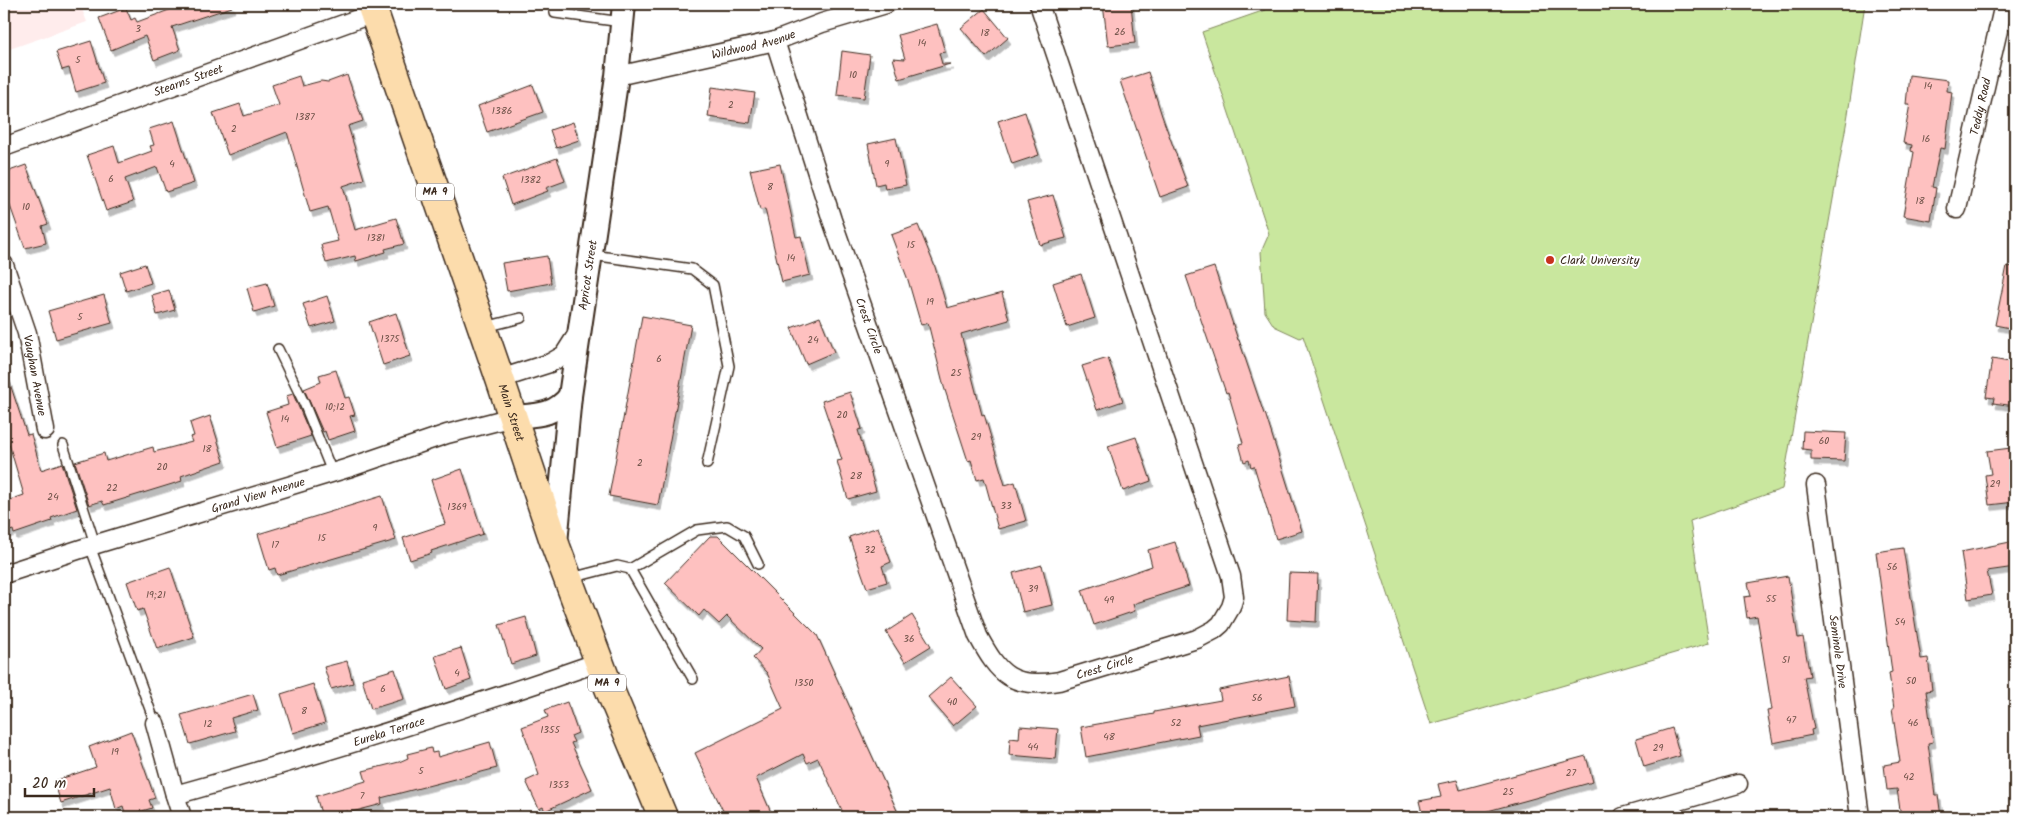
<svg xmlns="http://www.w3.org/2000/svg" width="2019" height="821" font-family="Kalam,sans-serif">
<defs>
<filter id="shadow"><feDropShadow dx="3" dy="5.5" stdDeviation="0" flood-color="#0004"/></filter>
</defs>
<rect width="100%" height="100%" fill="#fff"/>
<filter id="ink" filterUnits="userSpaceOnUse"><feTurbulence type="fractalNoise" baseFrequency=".02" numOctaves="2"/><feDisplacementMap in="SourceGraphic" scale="10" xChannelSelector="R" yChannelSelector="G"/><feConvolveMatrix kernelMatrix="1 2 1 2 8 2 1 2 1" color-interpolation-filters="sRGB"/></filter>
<g filter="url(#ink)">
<path fill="#ffecec" d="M4 4H80L87 22 4 51Z"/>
<path fill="#c9e79e" stroke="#82885e" d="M1266 4H1865L1848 114 1782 489 1690 521 1709 643 1431 724 1303 336 1300 338 1274 326 1265 312 1261 252 1269 234 1202 32 1265 10Z"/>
<path fill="#fec1c0" stroke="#3b2a1e" filter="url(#shadow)" d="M185 4H231L232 7 172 27 180 50 154 60 145 36 111 50 99 18 126 8 131 20 135 18 137 22Z
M1103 4H1131L1135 43 1108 46Z
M984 9 1008 38 986 57 961 28Z
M937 24 945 52 939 53 942 64H950L899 79 893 58 905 59 898 35Z
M91 41 104 83 76 92 69 68 62 70 56 52Z
M842 51 870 55 864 98 837 95Z
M1148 72 1162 116 1188 187 1160 197 1120 81Z
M347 75 363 121 348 126 364 179 343 186 355 230 396 218 404 244 385 249 386 252 356 261 355 256 326 263 321 245 338 241 328 207 310 212 287 132 228 155 213 113 240 104 244 116 279 105 272 85 299 76 302 86 321 81 328 82Z
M1909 75 1948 80 1947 91 1952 92 1945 149 1940 148 1932 187 1936 188 1931 221 1903 216 1914 152 1911 151 1912 145 1903 143 1910 104H1906Z
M533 85 543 112 487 132 478 106Z
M712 87 755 93 750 123 708 117Z
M1025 112 1039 155 1012 164 998 121Z
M174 121 194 183 166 192 157 167 125 179 133 202 106 211 87 155 114 146 119 163 152 151 150 146 154 145 149 129Z
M573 122 579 140 556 148 550 130Z
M896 138 906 185 885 189 884 183 876 185 868 144Z
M557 158 565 181 546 188 548 191 511 205 502 178Z
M780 164 796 237 801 236 810 275 782 282 765 209 760 210 750 170Z
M26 165 48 224 42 226 46 243 25 248 4 189V173Z
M1053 195 1066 238 1040 245 1027 202Z
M918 225 935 267 947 308 1002 293 1009 320 961 334 982 415 984 414 1005 485 1015 482 1026 521 998 529 984 478 977 480 971 460 968 461 944 387 928 323 921 325 908 280 891 235Z
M547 256 551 283 507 291 502 263Z
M145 264 151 283 126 291 120 272Z
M2007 266 2015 267V329L1995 325Z
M1214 267 1238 340H1239L1264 414 1265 413 1302 531 1276 539 1254 466 1251 467 1249 460 1244 462 1239 444 1243 443 1228 392 1226 393 1186 276Z
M1081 274 1095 318 1067 327 1053 283Z
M267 283 274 306 254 312 247 288Z
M169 290 175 310 157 315 152 295Z
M104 295 112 323 56 339 48 311Z
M327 296 335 321 311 328 303 304Z
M396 313 410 356 383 365 369 322Z
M642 316 691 325 658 505 609 496Z
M820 317 834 352 806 364 791 328Z
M1108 358 1123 401 1097 410 1082 366Z
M1992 359 2015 363V406L1993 403 1994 398 1986 397Z
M336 370 345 398 349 397 355 415 350 416 355 431 328 440 325 431 323 432 304 389 321 382 319 375Z
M7 375 27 435 31 434 41 470 62 463 77 509 51 518 52 521 14 534 13 530 4 533V502L24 495 4 427V376Z
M850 392 862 429 858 430 876 491 848 499 837 461 842 460 822 401Z
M293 394 311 436 277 447 266 412 288 405 286 396Z
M210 416 224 461 181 476 182 481 104 505 102 501 89 505 75 462 104 453 106 461 153 447 154 452 192 442 190 437 194 436 190 423Z
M1803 431 1846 433 1844 461 1811 460V450L1802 449Z
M1136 437 1151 481 1123 491 1108 446Z
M2011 448 2014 473 2015 472V502L1989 505 1985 475 1991 474 1987 451Z
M462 469 483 534 431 551 432 553 410 560 403 538 445 524 431 480Z
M382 496 396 540 277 575 275 568 269 570 258 534Z
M878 527 891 562 882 566 887 582 867 588 849 537Z
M710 536H718L817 635 900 817H845L818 758 807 763 803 754 756 778 773 817H726L695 753 783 709 767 673 753 658 761 649 727 616 719 624 704 610 699 616 665 583Z
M2015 541V567L1987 571 1992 595 1968 599 1961 552Z
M1175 542 1189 586 1133 604 1135 611 1094 625 1082 590 1152 566 1148 550Z
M1903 548 1921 659 1928 658 1932 690 1926 691 1933 742 1928 743 1935 795H1938L1941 817H1901L1897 789 1887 790 1884 765 1900 762 1892 709H1894L1889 673 1892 672 1876 552Z
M1042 565 1052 605 1023 612 1013 573Z
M170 567 194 637 157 649 143 609 137 611 127 582Z
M1289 573 1318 574 1316 622 1287 620Z
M1788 576 1798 638 1803 637 1810 676 1804 677 1814 729 1811 730 1812 735 1773 743 1767 711 1772 710 1757 616 1747 618 1744 597 1751 596 1748 583Z
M912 615 931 646 905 662 886 632Z
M526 617 536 656 511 664 499 625Z
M461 648 471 680 446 689 435 656Z
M347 661 353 683 331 689 324 667Z
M395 669 404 699 371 709 362 679Z
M1289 676 1295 706 1197 725 1199 735 1086 757 1081 727 1154 714V712L1221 700 1219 690Z
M951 677 977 706 953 726 928 697Z
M313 684 325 723 293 733 281 694Z
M253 694 258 710 231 718 235 731 190 744 181 715Z
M567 702 578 733 571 736 574 742 571 743 592 789 545 811 543 807 539 809 526 781 539 775 522 727 548 717 545 710Z
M1020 726 1058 729 1055 759 1009 755 1010 738 1019 739Z
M1672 728 1680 756 1644 767 1636 739Z
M131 731 155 798 149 800 152 808 126 816 123 806 116 809 110 787 61 803 54 781 96 767 89 747Z
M490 742 497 768 381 798 382 804 348 813V811L322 817 316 796 366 781 363 771 399 762 408 758 407 754 431 748 432 753 437 752 438 757Z
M1586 756 1593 782 1466 817H1423L1419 801 1441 797 1438 784 1457 780 1460 790Z"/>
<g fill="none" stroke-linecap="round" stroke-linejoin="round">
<defs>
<path id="service" d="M554 4 555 13 622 22
M592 255 692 269 713 285 729 366 707 464
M485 327 521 318
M278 349 304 403 332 472
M63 445 95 544
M90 546 155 723
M630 569 697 530 727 526 744 536 758 564
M571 578 617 566 630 569 693 679"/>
<g id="minor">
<path id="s1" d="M775 41 832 220 978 636C999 675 1012 689 1059 681L1197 639 1214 630 1221 624 1231 607 1234 597 1231 576 1039 4"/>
<path id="s2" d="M617 76 775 41 822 23 886 4"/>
<path id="s3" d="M4 147 374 13"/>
<path id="s4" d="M1957 209 2004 4"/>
<path id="s5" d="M4 265 27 333 45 430"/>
<path d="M500 379 550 363 564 355 578 333"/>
<path id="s6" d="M1816 485 1860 817"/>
<path id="s7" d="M4 574 90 546 348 468 447 434 513 417"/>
<path id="s8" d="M155 723 175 795C318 755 459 711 599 662"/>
<path d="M175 795 182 817"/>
<path d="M1623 817 1738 784"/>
</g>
<g id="tertiary">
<path d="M513 417C537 415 554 416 570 396"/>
<path id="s9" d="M556 543 570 396 617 76 624 4"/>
</g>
<g id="trunk">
<path id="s10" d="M371 4 500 379 556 547 609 688 663 817"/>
</g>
</defs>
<use href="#service" stroke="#3b2a1e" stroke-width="12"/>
<use href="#minor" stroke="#3b2a1e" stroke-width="21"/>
<use href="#tertiary" stroke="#3b2a1e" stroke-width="26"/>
<use href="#trunk" stroke="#3b2a1e" stroke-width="31"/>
<use href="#service" stroke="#fff" stroke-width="9"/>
<use href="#minor" stroke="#fff" stroke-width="18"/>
<use href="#tertiary" stroke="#fff" stroke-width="22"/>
<use href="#trunk" stroke="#fcdcac" stroke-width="28"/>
</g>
</g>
<circle fill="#c8321e" stroke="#fff" stroke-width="2" cx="1550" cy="260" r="5"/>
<g text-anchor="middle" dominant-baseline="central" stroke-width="4" stroke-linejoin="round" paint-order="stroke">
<g font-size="10" fill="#6c5046">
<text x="138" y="29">3</text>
<text x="1120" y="32">26</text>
<text x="985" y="33">18</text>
<text x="922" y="43">14</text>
<text x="78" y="60">5</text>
<text x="853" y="75">10</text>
<text x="1928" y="86">14</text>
<text x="731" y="105">2</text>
<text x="502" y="111">1386</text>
<text x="305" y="117">1387</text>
<text x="234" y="129">2</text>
<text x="1926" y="139">16</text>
<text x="172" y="164">4</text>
<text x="887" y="164">9</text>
<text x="111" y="179">6</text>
<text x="531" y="180">1382</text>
<text x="770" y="187">8</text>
<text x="1920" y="201">18</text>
<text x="26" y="207">10</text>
<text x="376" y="238">1381</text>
<text x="911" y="245">15</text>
<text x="791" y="258">14</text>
<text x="930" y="302">19</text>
<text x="80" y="317">5</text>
<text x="390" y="339">1375</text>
<text x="813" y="340">24</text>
<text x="659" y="359">6</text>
<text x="956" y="373">25</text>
<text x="335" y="407">10;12</text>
<text x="842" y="415">20</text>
<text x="285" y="419">14</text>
<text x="976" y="437">29</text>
<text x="1824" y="441">60</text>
<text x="207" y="449">18</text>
<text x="640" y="463">2</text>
<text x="162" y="467">20</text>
<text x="856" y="476">28</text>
<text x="1995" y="484">29</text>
<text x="112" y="488">22</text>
<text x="53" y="497">24</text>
<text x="1006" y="506">33</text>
<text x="457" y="507">1369</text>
<text x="375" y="528">9</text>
<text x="322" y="538">15</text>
<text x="275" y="545">17</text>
<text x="870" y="550">32</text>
<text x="1892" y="567">56</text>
<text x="1033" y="589">39</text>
<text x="156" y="595">19;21</text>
<text x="1771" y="599">55</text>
<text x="1109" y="600">49</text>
<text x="1900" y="622">54</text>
<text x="909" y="639">36</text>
<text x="1786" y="660">51</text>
<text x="457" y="673">4</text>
<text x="1911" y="681">50</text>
<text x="804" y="683">1350</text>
<text x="383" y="689">6</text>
<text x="1257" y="698">56</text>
<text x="952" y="702">40</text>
<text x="304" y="711">8</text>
<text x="1791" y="720">47</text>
<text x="1176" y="723">52</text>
<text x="1913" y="723">46</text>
<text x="208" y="724">12</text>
<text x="550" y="730">1355</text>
<text x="1109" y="737">48</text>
<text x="1033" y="747">44</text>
<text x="1658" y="748">29</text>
<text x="115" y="752">19</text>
<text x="421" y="771">5</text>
<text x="1571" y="773">27</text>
<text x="1909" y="777">42</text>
<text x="559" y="785">1353</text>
<text x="1508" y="792">25</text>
<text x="362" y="796">7</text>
</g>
<g fill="#fff" stroke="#766a62" stroke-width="1">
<rect x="416" y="183.5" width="38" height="17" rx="4"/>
<rect x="588" y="674.5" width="38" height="17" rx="4"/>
</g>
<g font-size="11" font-weight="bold" fill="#3b2a1e">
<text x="435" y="192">MA 9</text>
<text x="607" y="683">MA 9</text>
</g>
<g font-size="12" fill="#3b2a1e" stroke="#fff">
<text stroke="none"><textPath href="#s2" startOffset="140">Wildwood Avenue</textPath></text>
<text stroke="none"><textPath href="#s3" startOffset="196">Stearns Street</textPath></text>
<text stroke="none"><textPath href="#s4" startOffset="105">Teddy Road</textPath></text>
<text stroke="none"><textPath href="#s9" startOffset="270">Apricot Street</textPath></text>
<text stroke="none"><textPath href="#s1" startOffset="300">Crest Circle</textPath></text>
<text stroke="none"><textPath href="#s5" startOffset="115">Vaughan Avenue</textPath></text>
<text stroke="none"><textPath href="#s10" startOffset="432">Main Street</textPath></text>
<text stroke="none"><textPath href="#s7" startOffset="266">Grand View Avenue</textPath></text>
<text stroke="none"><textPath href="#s6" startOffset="168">Seminole Drive</textPath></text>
<text stroke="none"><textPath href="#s1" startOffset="779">Crest Circle</textPath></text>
<text stroke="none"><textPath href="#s8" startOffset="298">Eureka Terrace</textPath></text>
</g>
<g font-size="12" fill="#3b2a1e" stroke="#fff" text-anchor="start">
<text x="1560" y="260">Clark University</text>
</g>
</g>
<rect width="2019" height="821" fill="none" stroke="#fff" stroke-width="20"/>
<rect x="10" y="10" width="1999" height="801" fill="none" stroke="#3b2a1e" stroke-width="2" filter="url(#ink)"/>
<path d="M25 788v8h69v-8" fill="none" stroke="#3b2a1e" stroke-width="2.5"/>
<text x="32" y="788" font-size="15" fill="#3b2a1e" stroke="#ffffff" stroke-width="4" paint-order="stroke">20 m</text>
</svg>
